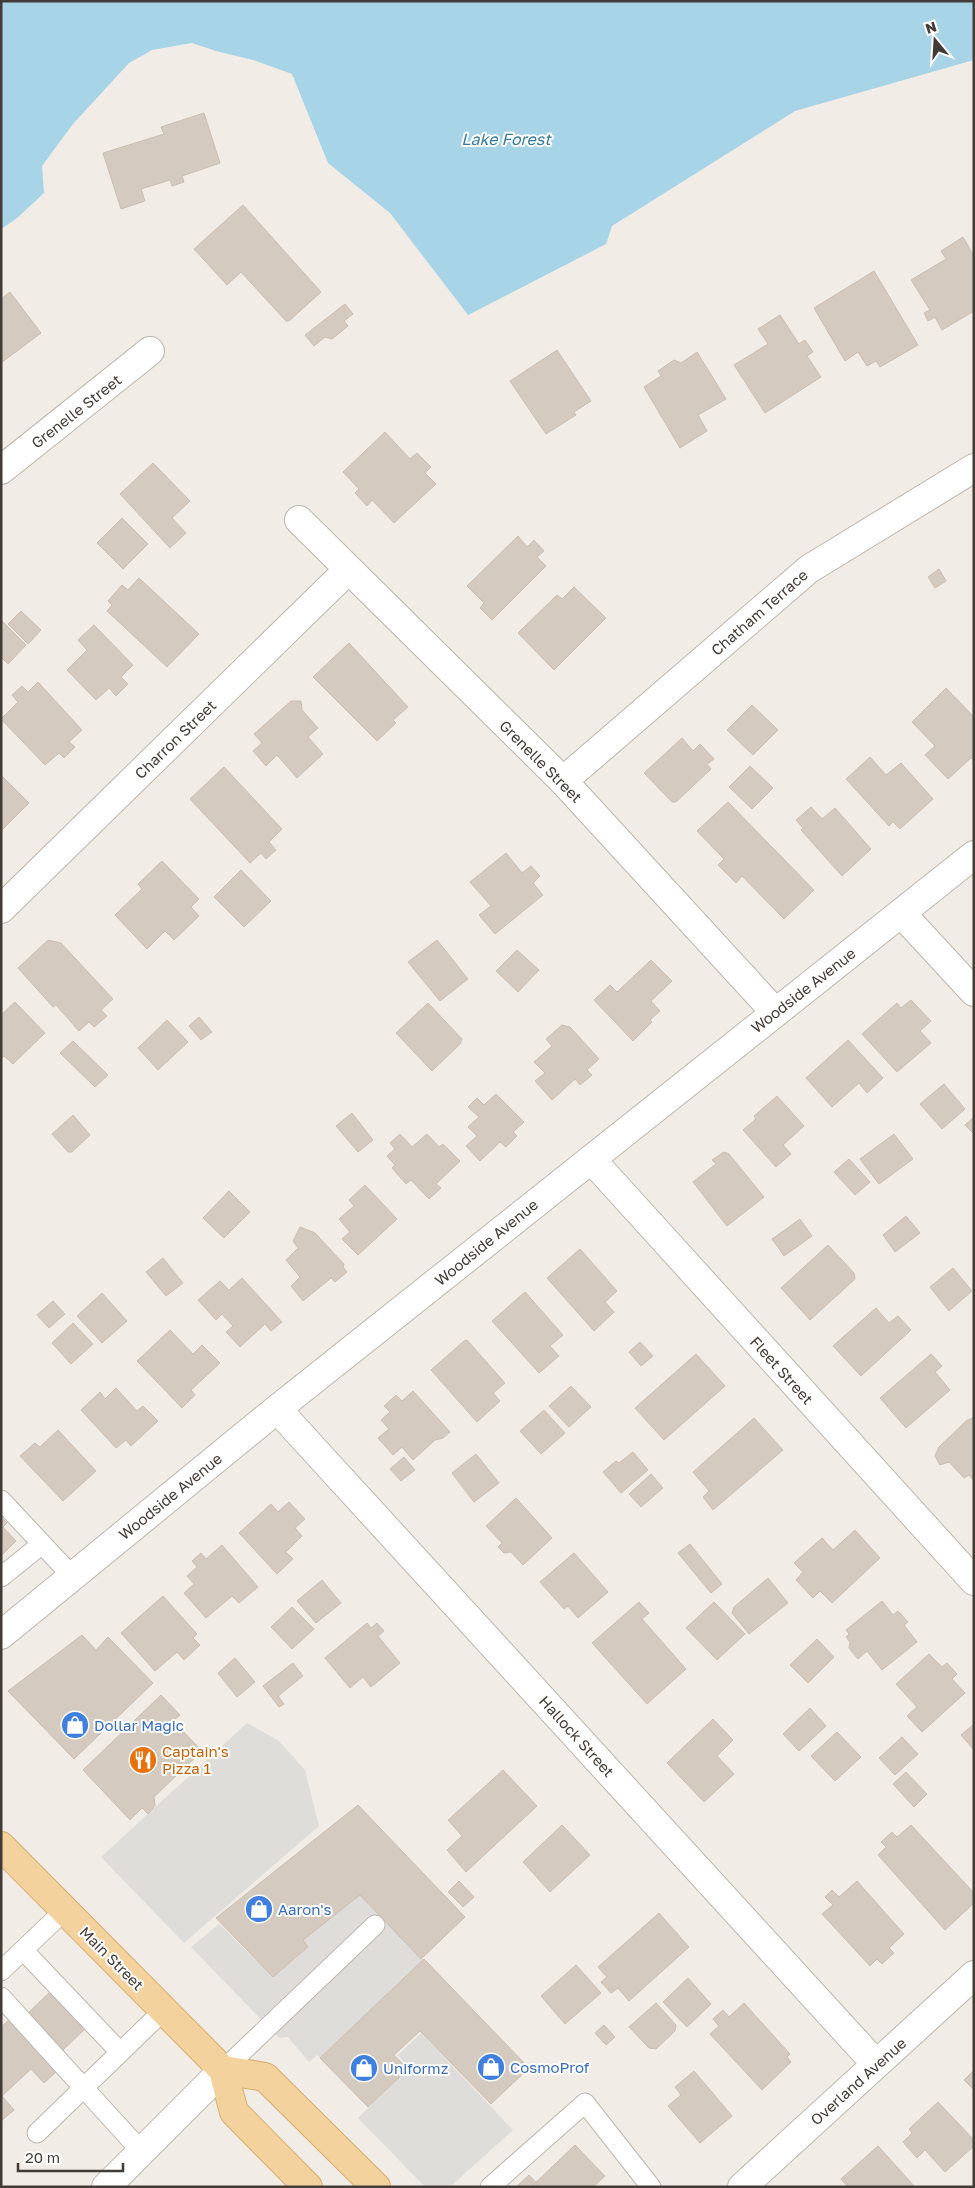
<svg xmlns="http://www.w3.org/2000/svg" width="975" height="2188" font-family="'Golos Text',sans-serif">
<rect width="100%" height="100%" fill="#f1ece6"/>
<path fill="#dfddda" d="M247 1723 279 1741 305 1770 319 1826 184 1943 101 1857Z
M360 1895 421 1959H424L320 2058 317 2055 309 2062 288 2037 279 2038 191 1947 219 1924 273 1977 308 1948 303 1940Z
M421 2033 513 2130 450 2187H425L358 2118 409 2068 398 2055Z"/>
<path fill="#a8d4e7" d="M1 1H974V60L795 111 612 226 606 244 468 315 390 213 328 163 292 74 253 60 216 51 192 43 152 50 129 63 73 124 42 166 44 193 17 218 1 229Z"/>
<path fill="#d4cac0" stroke="#cbbeb1" d="M204 113 220 163 182 176 184 182 172 186 170 180 141 189 145 201 121 209 103 153 164 134 161 127Z
M243 205 321 292 289 321H286L241 272 227 285 194 249Z
M963 237 974 256V311L942 330 935 317 928 321 924 313 930 310 911 280 946 259 941 251Z
M874 271 918 345 880 367 876 361 867 366 858 352 845 361 814 308Z
M10 292 41 333 1 363V299Z
M345 304 353 314 344 321 348 326 332 339 325 337 314 346 305 335Z
M780 315 799 344 805 340 813 352 807 356 821 377 765 413 734 365 768 344 758 329Z
M557 350 591 401 574 412 576 415 546 434 510 381Z
M697 352 726 399 698 415 707 431 680 448 644 387 661 376 658 371 674 360 681 363Z
M385 432 410 459 417 453 431 467 425 473 436 484 394 523 372 500 367 506 355 493 359 489 343 472Z
M153 463 190 501 172 518 186 533 170 548 120 494Z
M122 518 148 544 123 569 97 543Z
M518 536 527 547 534 540 544 551 537 557 546 566 492 620 480 608 484 603 467 586Z
M939 569 946 581 935 588 928 577Z
M139 578 199 634 167 667 107 611 112 605 108 601 122 585 128 590Z
M574 587 606 618 554 670 518 633 557 595 562 599Z
M21 611 41 630 28 644 8 624Z
M1 620 26 645 8 664 1 657Z
M94 625 133 665 121 677 128 684 116 696 109 688 96 700 67 670 87 650 78 640Z
M349 643 408 707 393 720 396 723 377 741 313 677Z
M38 682 82 730 69 742 75 747 64 758 59 753 45 765 1 719 18 702 12 695 22 686 28 692Z
M946 688 974 717V761L971 758 948 779 925 755 935 746 912 722Z
M291 701H301L302 710 318 728 308 737 323 754 297 778 277 755 266 766 253 751 262 743 254 734Z
M752 705 778 730 753 755 727 730Z
M682 738 693 751 700 744 714 759 707 764 711 769 676 802H672L644 773Z
M870 757 886 775 901 763 933 799 900 829 893 822 889 826 846 779Z
M750 766 773 788 752 809 729 787Z
M224 767 282 829 269 842 276 850 266 859 261 853 250 863 190 799Z
M1 775 29 803 1 831Z
M728 802 814 890 784 919 742 876 736 883 718 865 724 859 697 831Z
M811 807 822 819 835 808 871 849 842 876 801 830 803 828 796 820Z
M506 853 522 873 531 866 540 876 533 883 543 895 495 934 479 915 491 906 470 882Z
M162 861 199 899 191 907 199 916 174 940 165 931 147 949 115 915 142 889 138 884Z
M241 870 271 901 244 927 214 897Z
M48 940 61 943 113 999 101 1010 107 1016 94 1027 89 1022 79 1031 56 1005 53 1007 18 968Z
M437 940 468 979 440 1001 408 962Z
M517 950 539 970 518 992 496 971Z
M651 960 672 981 651 1001 660 1011 650 1020 652 1022 633 1041 594 1000 610 985 617 992Z
M911 1000 931 1021 920 1031 931 1043 897 1072 862 1034 897 1003 901 1008Z
M15 1002 45 1033 13 1064 4 1056 1 1059V1015Z
M428 1003 462 1039 460 1044 432 1071 396 1033Z
M199 1017 212 1032 201 1040 189 1026Z
M167 1020 188 1042 158 1070 138 1048Z
M562 1025 570 1027 599 1059 587 1070 592 1075 580 1085 575 1079 552 1100 535 1081 545 1073 534 1062 552 1046 546 1039Z
M848 1040 883 1078 867 1093 859 1083 832 1107 806 1078Z
M73 1041 108 1075 95 1087 60 1053Z
M944 1084 965 1109 942 1129 920 1104Z
M496 1094 524 1122 513 1132 517 1136 506 1147 500 1142 480 1161 466 1146 477 1136 468 1127 479 1117 468 1107 477 1098 484 1105Z
M777 1096 804 1126 783 1145 791 1154 776 1167 743 1130 756 1119 754 1116Z
M352 1113 373 1140 358 1152 336 1126Z
M73 1115 90 1135 72 1152H68L52 1134Z
M974 1117V1134L965 1125Z
M400 1134 412 1147 427 1134 439 1147 443 1144 460 1161 436 1184 441 1188 429 1199 411 1180 406 1184 392 1168 395 1165 387 1156 395 1149 390 1143Z
M894 1134 913 1159 879 1184 860 1159Z
M724 1152 729 1154 764 1197 727 1226 693 1182 716 1164 712 1160Z
M849 1159 870 1182 855 1195 834 1172Z
M365 1185 397 1219 358 1255 342 1239 350 1232 339 1219 354 1206 349 1200Z
M229 1191 250 1212 224 1238 203 1218Z
M906 1216 920 1233 895 1252 883 1235Z
M800 1219 812 1236 784 1256 772 1239Z
M300 1227 315 1233 344 1264 343 1267 347 1272 335 1282 331 1278 303 1301 291 1286 300 1277 286 1260 298 1248 293 1241Z
M828 1245 854 1273 855 1279 810 1320 781 1288Z
M580 1249 617 1291 605 1302 614 1312 594 1331 547 1278Z
M163 1258 183 1283 166 1296 146 1272Z
M953 1268 972 1291 949 1311 930 1287Z
M242 1278 282 1322 271 1331 265 1324 240 1347 226 1332 233 1326 222 1314 216 1320 198 1300 220 1281 229 1290Z
M525 1292 563 1335 550 1346 559 1356 539 1373 492 1321Z
M102 1293 127 1321 102 1343 77 1316Z
M53 1301 65 1314 49 1328 37 1315Z
M876 1308 889 1323 898 1316 911 1330 861 1376 833 1346Z
M73 1323 93 1344 71 1364 52 1343Z
M170 1330 193 1354 202 1345 220 1363 191 1390 195 1395 182 1408 137 1361Z
M467 1340 505 1383 493 1393 500 1401 477 1422 431 1370 464 1341Z
M640 1342 653 1356 641 1366 629 1352Z
M696 1354 725 1386 664 1440 635 1408Z
M931 1354 942 1366 935 1372 950 1390 906 1428 880 1398Z
M571 1386 591 1407 569 1427 549 1406Z
M116 1388 137 1411 143 1406 158 1421 131 1446 126 1440 116 1448 81 1410 100 1392 105 1399Z
M413 1391 450 1432 443 1438 435 1440 413 1460 402 1447 393 1455 378 1438 389 1429 381 1420 390 1412 384 1406 396 1395 402 1401Z
M544 1410 565 1433 541 1454 520 1431Z
M974 1417V1481L969 1475 964 1478 949 1462 940 1465 935 1456 939 1447 966 1421Z
M754 1418 783 1450 713 1510 703 1497 709 1491 693 1472Z
M58 1430 96 1471 63 1501 20 1456 35 1443 40 1447Z
M633 1452 648 1470 621 1493 603 1472 616 1461 619 1463Z
M476 1454 499 1483 474 1502 452 1473Z
M404 1457 415 1470 401 1481 390 1469Z
M651 1474 663 1488 641 1507 629 1494Z
M516 1498 552 1538 523 1565 511 1552 504 1553 498 1547 502 1543 486 1526Z
M289 1502 305 1519 295 1528 302 1536 286 1552 293 1559 277 1574 239 1533 271 1504 278 1512Z
M1 1517 7 1523 3 1527 16 1541 1 1556Z
M855 1530 880 1558 832 1603 820 1591 813 1598 796 1580 803 1572 794 1563 822 1538 833 1550Z
M690 1544 722 1584 711 1593 678 1553Z
M222 1545 258 1587 239 1603 232 1596 206 1618 184 1593 194 1584 187 1576 197 1567 192 1561 201 1553 206 1559Z
M574 1553 608 1592 578 1618 568 1606 564 1609 540 1582Z
M768 1578 788 1603 749 1634 732 1613 734 1607Z
M322 1580 341 1603 316 1623 297 1601Z
M163 1596 197 1634 193 1638 200 1645 184 1660 177 1652 155 1671 121 1633Z
M882 1601 893 1615 898 1611 908 1622 904 1625 917 1642 882 1670 867 1651 858 1659 849 1648 850 1642 846 1637 849 1634 846 1630Z
M639 1602 649 1613 642 1619 686 1669 647 1704 592 1643Z
M714 1602 745 1634 717 1660 686 1628Z
M292 1607 314 1629 292 1649 271 1627Z
M367 1623 371 1628 377 1623 384 1631 378 1636 400 1663 371 1687 363 1677 350 1688 325 1658Z
M82 1635 96 1650 108 1637 153 1683 74 1759 8 1691Z
M817 1639 834 1657 808 1683 790 1665Z
M929 1654 942 1667 947 1663 957 1674 952 1679 965 1693 922 1732 907 1716 917 1707 896 1684Z
M235 1658 255 1682 237 1697 218 1673Z
M293 1663 303 1676 278 1696 284 1704 279 1707 263 1686Z
M161 1695 180 1715 173 1721 202 1751 154 1797 155 1806 148 1814 142 1808 130 1820 83 1770Z
M810 1708 826 1726 799 1751 783 1734Z
M713 1719 733 1740 717 1756 734 1774 704 1802 667 1763Z
M974 1724V1750L961 1735Z
M837 1732 861 1757 835 1781 811 1756Z
M902 1737 918 1754 895 1775 879 1758Z
M503 1770 537 1806 466 1872 447 1850 462 1836 448 1820Z
M906 1772 927 1794 914 1807 893 1784Z
M358 1805 465 1917 421 1959 360 1895 303 1940 308 1947 273 1977 216 1918Z
M562 1825 590 1855 550 1892 523 1862Z
M911 1825 974 1893V1903L945 1930 878 1855 886 1847 881 1842 892 1832 897 1837Z
M459 1881 474 1897 463 1907 448 1892Z
M857 1881 904 1934 889 1948 894 1953 882 1964 877 1959 870 1966 822 1914 833 1905 825 1897 832 1890 839 1897Z
M659 1913 689 1947 629 2001 618 1988 611 1993 601 1982 607 1977 598 1967Z
M424 1959 529 2068 491 2104 420 2031 394 2055 408 2069 368 2107 320 2058Z
M576 1965 601 1993 565 2024 541 1996Z
M688 1978 711 2004 687 2027 663 2002Z
M53 1989 88 2026 61 2052 26 2015Z
M656 2003 676 2025 675 2031 656 2049 649 2048 629 2027Z
M744 2003 790 2054 787 2057 791 2062 762 2090 710 2034 719 2026 713 2019 723 2010 729 2017Z
M9 2020 57 2071 44 2083 31 2069 2 2096 14 2110 1 2121V2027Z
M604 2025 615 2037 606 2045 595 2033Z
M974 2070V2090L964 2080Z
M694 2071 732 2116 700 2143 668 2106 681 2095 675 2087Z
M938 2102 974 2140V2146L945 2172 925 2150 917 2158 903 2142 912 2133 909 2129Z
M575 2145 605 2176 593 2187H531Z
M878 2146 915 2187H848L841 2179Z
M529 2175 540 2187H516Z"/>
<g fill="none" stroke-linecap="round" stroke-linejoin="round">
<defs>
<path id="service" d="M1 1500 72 1576
M1 1577 42 1544
M23 1950 120 2052
M1 1971 65 1910
M1 1997 142 2152
M223 2070 375 1925
M37 2133 164 2010
M490 2187 585 2103 651 2187"/>
<path id="minor" d="M1 470 150 351
M299 520 563 781 775 1012
M563 781 809 569 974 468
M1 909 348 570
M901 913 974 992
M591 1159 974 1581
M277 1409 876 2064
M1 1635 277 1409 974 855
M106 2187 223 2070
M742 2187 974 1975"/>
<path id="primary" d="M1 1846 223 2070 234 2112 308 2187
M223 2070 265 2077 376 2187"/>
</defs>
<use href="#service" stroke="#beb6ad" stroke-width="21"/>
<use href="#minor" stroke="#beb6ad" stroke-width="30"/>
<use href="#primary" stroke="#d6ad6f" stroke-width="30"/>
<use href="#service" stroke="#fff" stroke-width="19"/>
<use href="#minor" stroke="#fff" stroke-width="28"/>
<use href="#primary" stroke="#f3d29d" stroke-width="28"/>
</g>
<defs>
<symbol id="shop-disc" viewBox="-11 -11 22 22"><circle r="9.5" fill="#3f7fe0" stroke="#fff"/><path d="M-5-2.5h2.3a2.7 3.5 0 0 1 5.4 0H5L5.5 6h-11ZM-1.5-2.5h3a1.5 2.3 0 0 0-3 0Z" fill="#fff"/></symbol>
<symbol id="restaurant-disc" viewBox="-11 -11 22 22"><circle r="9.5" fill="#e8710a" stroke="#fff"/><path d="M-5-6h1v4h1v-4h1v4h1v-4h1v5L-1.5 .5V6h-2V.5L-5-1ZM5-6V6H3V1.5H1.5Q1.5-4 5-6Z" fill="#fff"/></symbol>
</defs>
<g fill-rule="evenodd">
<use href="#shop-disc" x="59" y="1709" width="32" height="32"/>
<use href="#restaurant-disc" x="127" y="1744" width="32" height="32"/>
<use href="#shop-disc" x="243" y="1893" width="32" height="32"/>
<use href="#shop-disc" x="475" y="2051" width="32" height="32"/>
<use href="#shop-disc" x="348" y="2052" width="32" height="32"/>
</g>
<g text-anchor="middle" dominant-baseline="central" stroke-width="4" stroke-linejoin="round" paint-order="stroke">
<g font-size="15" fill="#433c36" stroke="#fff">
<text transform="translate(76 411) rotate(-38)">Grenelle Street</text>
<text transform="translate(759 612) rotate(-41)">Chatham Terrace</text>
<text transform="translate(175 739) rotate(-44)">Charron Street</text>
<text transform="translate(541 761) rotate(45)">Grenelle Street</text>
<text transform="translate(803 990) rotate(-38)">Woodside Avenue</text>
<text transform="translate(486 1242) rotate(-39)">Woodside Avenue</text>
<text transform="translate(782 1370) rotate(48)">Fleet Street</text>
<text transform="translate(170 1496) rotate(-39)">Woodside Avenue</text>
<text transform="translate(577 1736) rotate(48)">Hallock Street</text>
<text transform="translate(112 1958) rotate(45)">Main Street</text>
<text transform="translate(858 2081) rotate(-42)">Overland Avenue</text>
</g>
<g font-size="15" fill="#366cbe" stroke="#fff" text-anchor="start">
<text x="94" y="1725">Dollar Magic</text>
<text x="278" y="1909">Aaron's</text>
<text x="510" y="2067">CosmoProf</text>
<text x="383" y="2068">Uniformz</text>
</g>
<g font-size="15" fill="#c56008" stroke="#fff" text-anchor="start">
<text x="162" y="1751">Captain's<tspan x="162" dy="17">Pizza 1</tspan></text>
</g>
<g font-size="16" font-style="italic" fill="#397b9b" stroke="#fff">
<text x="506" y="139">Lake Forest</text>
</g>
</g>
<rect width="975" height="2188" fill="none" stroke="#433c36" stroke-width="5"/>
<g transform="translate(935 40) rotate(342)" stroke="#ffffff" stroke-width="4" paint-order="stroke">
<path d="M0-4L9 19L0 12L-9 19Z" fill="#433c36"/>
<text y="-8" font-size="14" font-weight="bold" text-anchor="middle" fill="#433c36">N</text>
</g>
<path d="M18 2163v8h105v-8" fill="none" stroke="#433c36" stroke-width="2.5"/>
<text x="25" y="2163" font-size="15" fill="#433c36" stroke="#ffffff" stroke-width="4" paint-order="stroke">20 m</text>
</svg>
